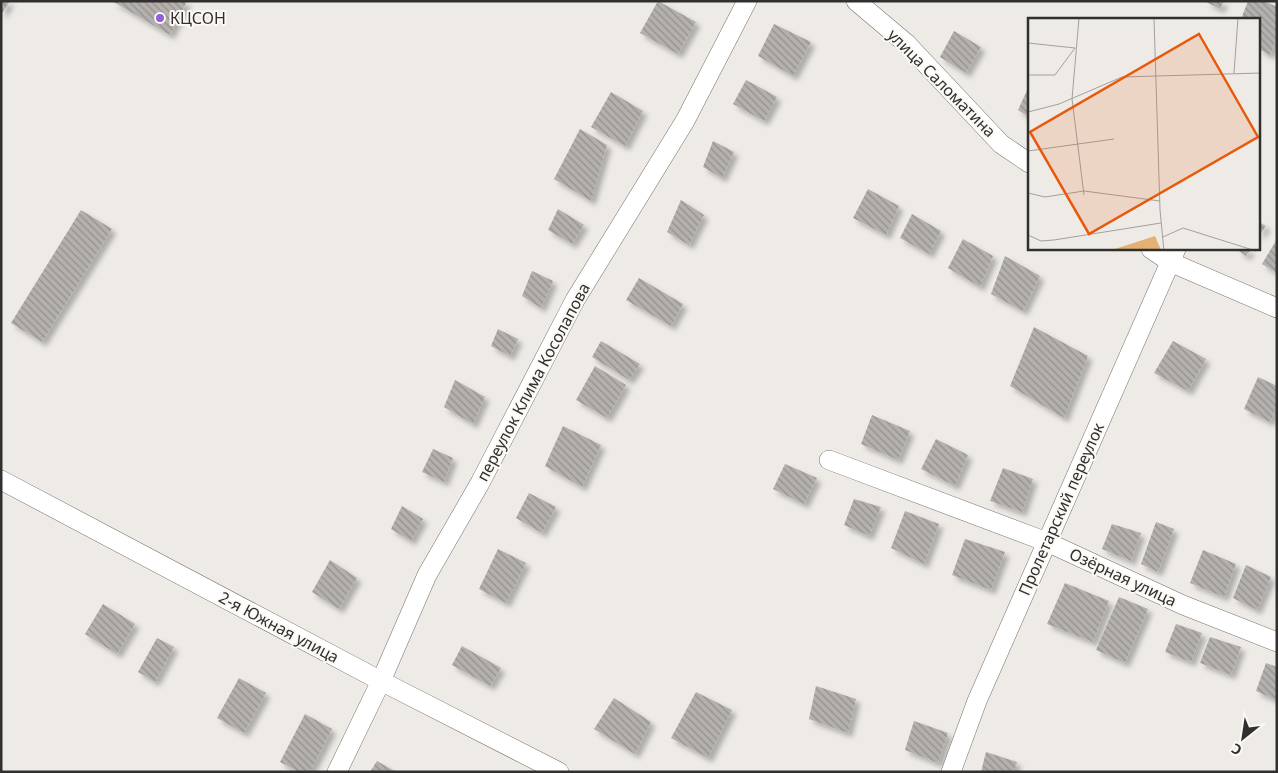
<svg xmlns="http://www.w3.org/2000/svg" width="1278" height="773" font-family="'Noto Sans',sans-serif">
<defs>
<pattern id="building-back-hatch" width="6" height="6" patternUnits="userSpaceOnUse" patternTransform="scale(1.25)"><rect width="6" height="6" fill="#b4b0ad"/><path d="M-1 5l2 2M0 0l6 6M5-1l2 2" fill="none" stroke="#93908d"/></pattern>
<filter id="shadow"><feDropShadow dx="4.5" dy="4.5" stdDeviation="2.5" flood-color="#0004"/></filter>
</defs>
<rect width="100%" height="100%" fill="#eeebe7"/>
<path fill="url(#building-back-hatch)" filter="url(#shadow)" d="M1 1H10L1 15Z
M112 1H187L170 35Z
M658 1 696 22 678 54 640 33Z
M1204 1H1224L1220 9Z
M1248 1H1264L1277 7V38L1270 55 1259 49V19H1241Z
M774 24 811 42 793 76 758 56Z
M954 31 981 47 966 73 940 57Z
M746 80 777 97 764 121 733 104Z
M1029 86V117L1018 110Z
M611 92 643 111 625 146 591 127Z
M580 129 607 145 591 201 554 179Z
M713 141 734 152 722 178 703 167Z
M868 189 899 206 886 235 853 218Z
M681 200 704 215 689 245 667 232Z
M558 209 584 225 572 244 548 230Z
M81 210 112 229 42 342 11 323Z
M912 214 941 231 929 254 900 238Z
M1259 222 1266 226 1259 236Z
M963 239 993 256 980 287 948 268Z
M1277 239V273L1262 264Z
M1236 249H1251L1246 256Z
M1005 256 1040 276 1023 311 991 294Z
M532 271 553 281 541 308 522 296Z
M639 278 683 304 671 326 626 300Z
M1034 327 1088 356 1064 418 1010 386Z
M498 329 518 339 510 356 491 346Z
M601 341 640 364 629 380 592 357Z
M1173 341 1206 359 1188 391 1154 373Z
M595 366 626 385 607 418 576 400Z
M1258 377 1277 386V407L1270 422 1244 409Z
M455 380 485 397 473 424 444 407Z
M872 415 910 431 898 460 861 444Z
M563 426 601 445 582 487 545 466Z
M936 439 968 455 955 486 921 469Z
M433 449 453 458 444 482 422 472Z
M785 464 817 478 804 504 773 489Z
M1003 468 1033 479 1022 512 990 501Z
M529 493 556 507 542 533 516 518Z
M854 499 881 507 869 536 844 525Z
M402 506 423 519 411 541 391 529Z
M905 511 939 524 924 564 891 548Z
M1156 522 1174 529 1158 572 1141 564Z
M1112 524 1141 533 1131 561 1102 549Z
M965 539 1005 552 991 590 952 575Z
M498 549 526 563 506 603 479 589Z
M1203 550 1236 564 1224 597 1190 583Z
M330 560 357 578 339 609 312 592Z
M1246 565 1271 577 1257 610 1233 598Z
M1065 583 1109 601 1093 642 1047 624Z
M1119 597 1148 609 1125 663 1096 650Z
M103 604 135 624 117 654 85 634Z
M1176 624 1202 633 1191 662 1165 652Z
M1210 637 1241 647 1231 675 1200 663Z
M157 638 174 647 155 682 138 672Z
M462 646 501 668 490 686 452 665Z
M1266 663 1277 667 1276 700 1256 691Z
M239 678 266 693 244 733 217 718Z
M816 686 856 699 848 733 809 719Z
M696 692 732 710 708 758 671 738Z
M614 698 651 722 635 754 594 729Z
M305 714 332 729 310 772H299L280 762Z
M914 721 948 733 938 763 905 750Z
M986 752 1017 762 1014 772H981Z
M377 761 396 772H370Z"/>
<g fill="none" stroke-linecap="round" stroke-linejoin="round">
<defs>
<path id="minor" d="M856 1 907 44 1001 144 1029 163
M1151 249 1170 262 1277 308
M829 460 1047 542 1183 605 1277 642
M1 480 381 681 559 772
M337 772 381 681 427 575 480 483 575 300 685 121 747 1
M951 772 977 701 1176 249"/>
</defs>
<use href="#minor" stroke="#75726e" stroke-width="20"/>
<use href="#minor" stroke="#fff" stroke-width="19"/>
</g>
<circle fill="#935fd8" stroke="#fcf8f4" stroke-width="2" cx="160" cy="18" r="5"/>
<g text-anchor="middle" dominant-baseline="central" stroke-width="4" stroke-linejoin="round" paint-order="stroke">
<g font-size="16" fill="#31302e" stroke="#fcf8f4" text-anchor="start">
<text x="170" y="18">КЦСОН</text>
</g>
<g font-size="16" fill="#31302e" stroke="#fcf8f4">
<text transform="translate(942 83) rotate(45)">улица Саломатина</text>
<text transform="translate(533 382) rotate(-62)">переулок Клима Косолапова</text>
<text transform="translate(1061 509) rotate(-66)">Пролетарский переулок</text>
<text transform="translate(1123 577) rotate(25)">Озёрная улица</text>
<text transform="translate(279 627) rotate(28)">2-я Южная улица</text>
</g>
</g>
<g transform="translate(1028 18)">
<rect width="232" height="232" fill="#eeebe7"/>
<path d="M127 218 133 232H78L87 231Z" fill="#e4b174"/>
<path fill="none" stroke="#a2a09d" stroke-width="1" d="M51 0 44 81 56 177M126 0 132 192 136 233M0 25 47 30M206 55 210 0M0 57H27L47 30M0 94 31 86 94 59 233 55M0 133 86 121M0 175 17 179 56 173 132 183M0 217 13 223 26 222 133 205M135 219 155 210 228 233"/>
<path fill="#e8590c" fill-opacity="0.15" stroke="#e8590c" stroke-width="2.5" d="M171 16 230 119 61 216 2 114Z"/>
<rect width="232" height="232" fill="none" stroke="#31302e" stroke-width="2.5"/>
</g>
<rect width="1278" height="773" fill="none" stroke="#31302e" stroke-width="5"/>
<g transform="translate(1243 738) rotate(210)" stroke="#fcf8f4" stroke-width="4" paint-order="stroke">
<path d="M0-4L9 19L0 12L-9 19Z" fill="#31302e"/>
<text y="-8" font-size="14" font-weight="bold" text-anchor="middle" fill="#31302e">С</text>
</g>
</svg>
